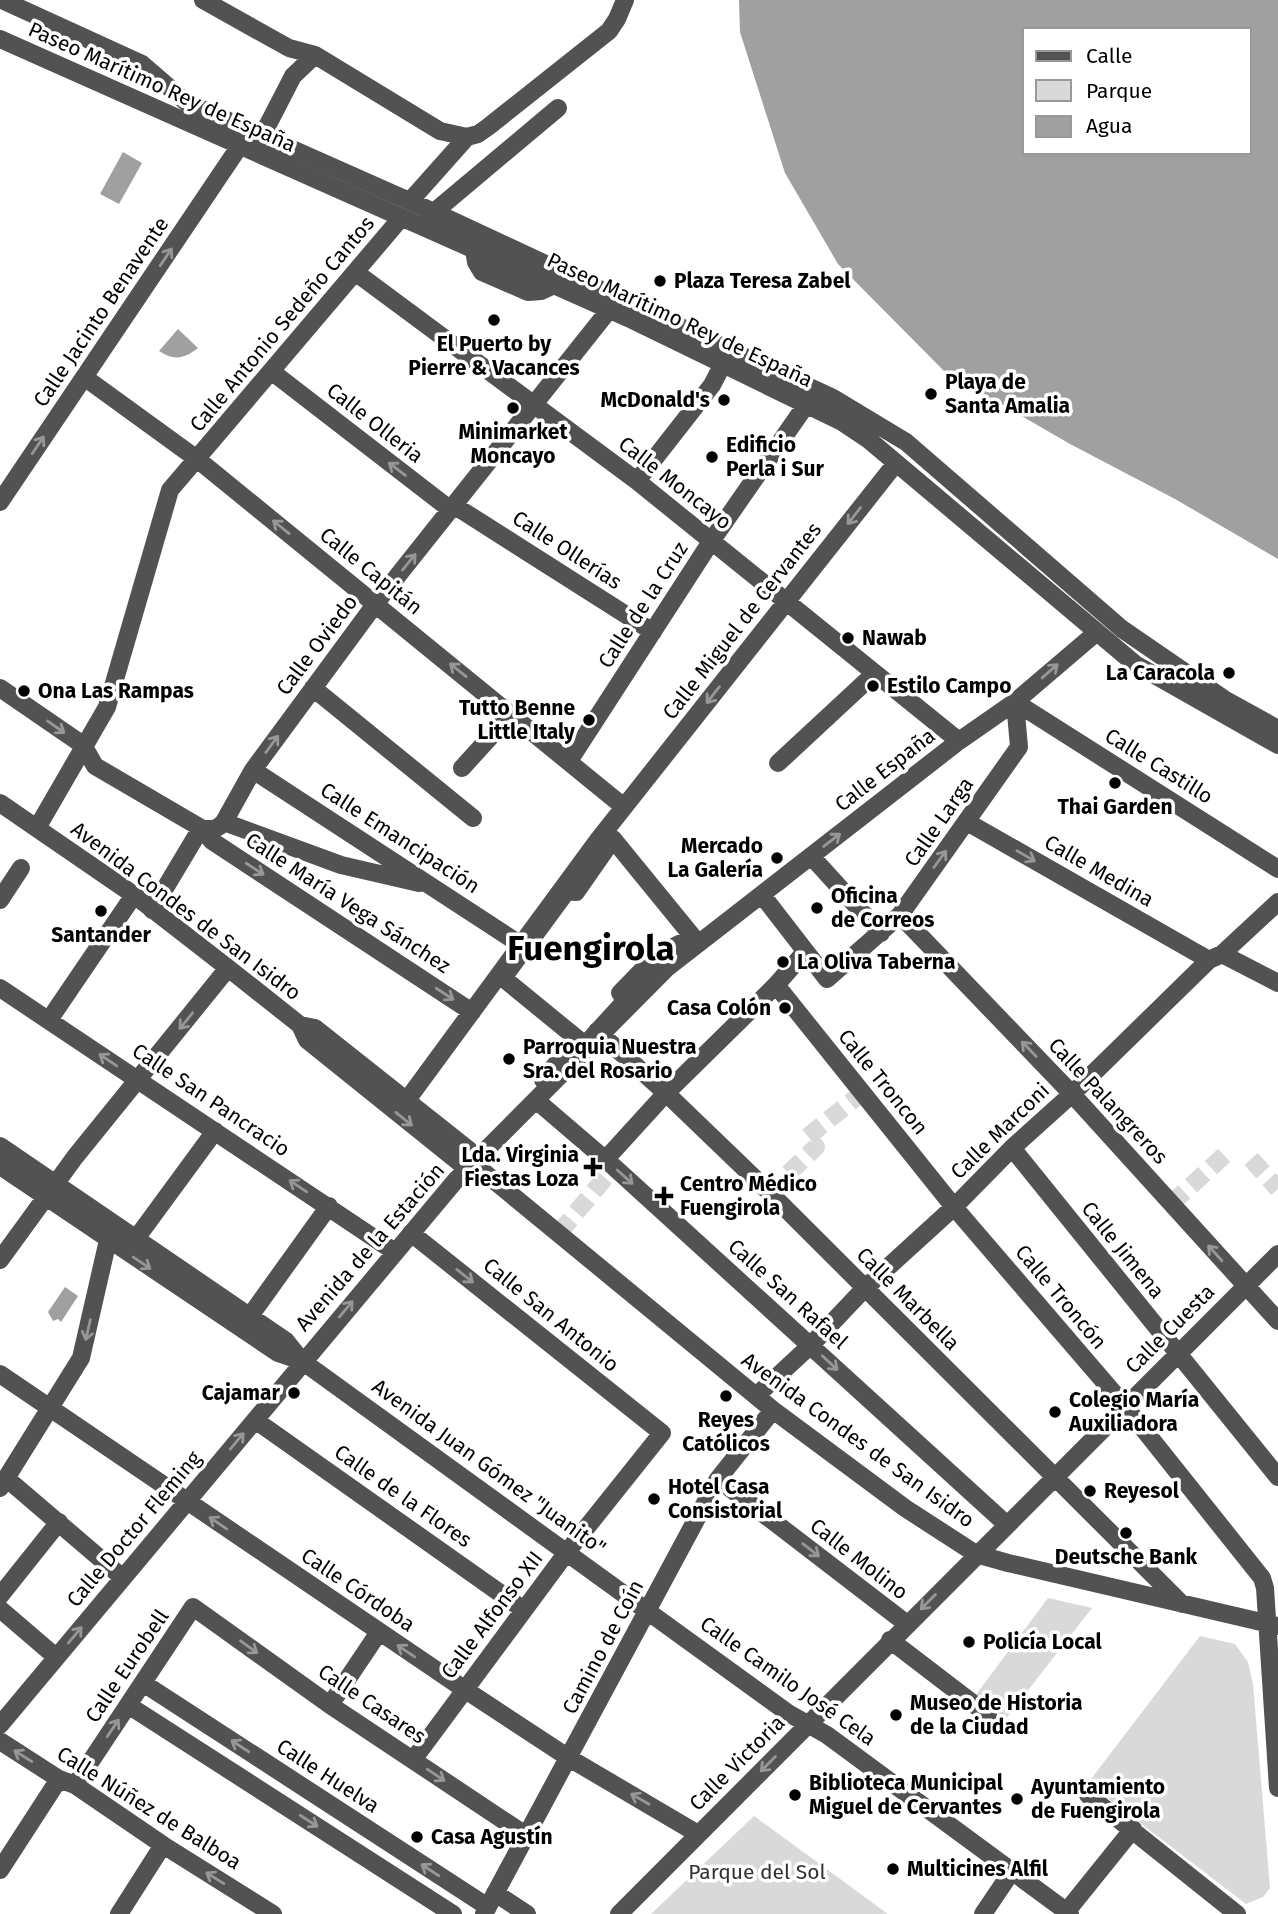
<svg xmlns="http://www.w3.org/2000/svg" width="1278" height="1914" font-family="'Fira Sans',sans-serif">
<rect width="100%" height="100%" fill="#fff"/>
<path fill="#d9d9d9" d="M1048 1598 1092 1608 1005 1720 975 1696Z
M1200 1636 1235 1644 1248 1662 1253 1684 1270 1888 1263 1897 1246 1904 1088 1783Z
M754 1816 888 1914H651Z"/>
<path fill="#a0a0a0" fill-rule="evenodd" d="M739 0H1278V559L1175 499 1070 444 944 371 838 264 785 173 740 32ZM1024 30H1248V152H1024Z
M123 152 142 163 119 204 100 194Z
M178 329 198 348C184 359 174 361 159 351Z
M65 1287 78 1296 61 1322 58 1319 53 1321 48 1312Z"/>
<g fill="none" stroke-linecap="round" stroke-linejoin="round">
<path stroke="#d9d9d9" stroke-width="18" stroke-dasharray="18 9" stroke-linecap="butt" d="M1251 1159 1278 1189
M769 1192 816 1147 806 1138 863 1092
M1171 1204 1229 1151
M559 1233 614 1167"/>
<path stroke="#525252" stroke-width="18" d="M2 0 142 64 186 102 434 212 833 398 906 442 1122 629 1224 699 1278 729
M203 0 289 48 315 55 440 131 467 137 478 134 488 127 609 31 617 19 625 0
M0 39 628 318 842 422 869 440 1135 664 1278 745
M258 144 293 76 315 55
M410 201 467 137
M427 218 558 108
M474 250 476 262 482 272 528 292 541 291 554 285
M355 272 637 481 959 741
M271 371 451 510
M84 377 197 459 624 807
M637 481 712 385 723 364
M0 502 239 147
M455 506 653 632
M0 688 83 745 95 766 201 828 212 841 472 1012
M313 688 473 818
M1015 702 1278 869
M569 761 712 540 806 405
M778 763 875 673
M462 768 511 714
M253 770 521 945
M0 803 134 895 228 968 300 1025 307 1040 460 1163 474 1164
M224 822 341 865 419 883
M967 822 1209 960
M37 828 107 707 170 490 401 218
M201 828C211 830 217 830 224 822L253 770 376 603 609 310
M613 839 693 937 657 955 620 993 627 999 585 1045 503 978 567 891 576 892Z
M811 856 881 933
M762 895 827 979 900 915 1019 747 1015 702
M0 900 21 868
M152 910 201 828
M900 915 1072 1094 1278 1321
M1222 954 1278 983
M776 985 954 1207 1125 1406 1262 1578 1265 1588 1278 1788
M0 988 395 1252
M49 1020 134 895
M300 1025 315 1028 469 1150 474 1164 773 1410 905 1508 976 1554 1008 1563 1278 1626
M597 1031 666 1093 769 1192 1182 1604
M543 1080 562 1057
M407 1100 598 840 896 463
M537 1101 614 1167 1006 1524
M0 1146 286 1341 302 1361 788 1713 827 1735 1070 1914
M1012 1148 1278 1477
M605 1160 666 1093 776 985 805 952
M0 1166 278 1353 302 1361
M411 1233 662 1433 567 1552 413 1760
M135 1240 215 1131
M0 1260 75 1157 228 968
M250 1316 329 1206
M0 1374 464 1689 569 1758 698 1834
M756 1396 811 1345 864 1289 954 1207 1012 1148 1072 1094 1209 960 1222 954 1278 902
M255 1420 524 1610
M6 1478 123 1578
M718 1479 907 1624
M0 1488 81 1358 108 1240
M0 1596 59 1522
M0 1609 56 1657
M890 1640 988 1715
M143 1683 488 1907
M128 1705 453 1914
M330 1705 379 1632
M0 1725 456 1180 667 968 959 741 1015 702 1097 632
M0 1741 59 1779 75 1785 163 1845 273 1914
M75 1785 193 1607 330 1705 527 1836
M1088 1795 1237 1914
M0 1870 59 1779
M495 1893 527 1914
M1067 1911 1133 1829
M119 1914 163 1845
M484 1914 718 1479 773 1410
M619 1914 1278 1254
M983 1914 1012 1871"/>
</g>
<defs><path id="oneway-shaft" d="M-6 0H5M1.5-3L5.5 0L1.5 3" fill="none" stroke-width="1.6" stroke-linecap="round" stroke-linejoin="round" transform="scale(1.75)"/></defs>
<g stroke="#979797">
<use href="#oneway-shaft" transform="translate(166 257) rotate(-56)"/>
<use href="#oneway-shaft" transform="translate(38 445) rotate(-56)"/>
<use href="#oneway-shaft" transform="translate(397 469) rotate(-143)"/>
<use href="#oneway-shaft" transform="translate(854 516) rotate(128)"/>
<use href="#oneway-shaft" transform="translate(281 527) rotate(-141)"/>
<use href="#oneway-shaft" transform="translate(409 562) rotate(-51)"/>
<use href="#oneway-shaft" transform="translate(458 670) rotate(-141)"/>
<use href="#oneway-shaft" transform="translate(1050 671) rotate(-41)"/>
<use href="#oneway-shaft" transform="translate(713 695) rotate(128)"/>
<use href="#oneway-shaft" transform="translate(56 727) rotate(35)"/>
<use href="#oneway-shaft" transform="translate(272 744) rotate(-54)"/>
<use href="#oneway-shaft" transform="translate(832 840) rotate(-38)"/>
<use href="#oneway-shaft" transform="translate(1026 856) rotate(30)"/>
<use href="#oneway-shaft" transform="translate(940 859) rotate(-54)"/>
<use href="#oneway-shaft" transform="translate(255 869) rotate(33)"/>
<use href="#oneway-shaft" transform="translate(445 994) rotate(33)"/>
<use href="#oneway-shaft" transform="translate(186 1021) rotate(129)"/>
<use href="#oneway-shaft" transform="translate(1029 1049) rotate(-134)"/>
<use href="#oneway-shaft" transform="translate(108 1060) rotate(-146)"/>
<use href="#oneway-shaft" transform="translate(404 1119) rotate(39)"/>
<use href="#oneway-shaft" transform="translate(625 1177) rotate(42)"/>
<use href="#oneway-shaft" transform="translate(298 1186) rotate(-146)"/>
<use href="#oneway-shaft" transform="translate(1215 1253) rotate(-132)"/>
<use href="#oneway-shaft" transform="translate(142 1263) rotate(34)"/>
<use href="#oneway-shaft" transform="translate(465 1276) rotate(39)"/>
<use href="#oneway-shaft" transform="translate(346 1309) rotate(-50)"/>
<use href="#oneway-shaft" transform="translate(88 1330) rotate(103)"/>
<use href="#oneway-shaft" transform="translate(830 1363) rotate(43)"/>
<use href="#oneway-shaft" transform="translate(237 1441) rotate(-50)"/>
<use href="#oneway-shaft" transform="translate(218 1523) rotate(-146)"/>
<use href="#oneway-shaft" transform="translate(811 1550) rotate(38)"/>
<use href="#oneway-shaft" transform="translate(928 1602) rotate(135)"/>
<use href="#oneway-shaft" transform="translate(75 1635) rotate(-50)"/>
<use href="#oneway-shaft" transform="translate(249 1647) rotate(36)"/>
<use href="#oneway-shaft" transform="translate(406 1651) rotate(-146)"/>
<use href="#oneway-shaft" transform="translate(113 1728) rotate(-56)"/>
<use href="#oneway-shaft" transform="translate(240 1746) rotate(-147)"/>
<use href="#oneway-shaft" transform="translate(23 1756) rotate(-148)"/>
<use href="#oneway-shaft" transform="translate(768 1764) rotate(135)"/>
<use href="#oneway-shaft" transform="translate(436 1775) rotate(34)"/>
<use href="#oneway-shaft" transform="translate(640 1799) rotate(-150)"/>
<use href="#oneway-shaft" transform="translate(309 1821) rotate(33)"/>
<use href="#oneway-shaft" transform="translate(430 1870) rotate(-147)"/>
<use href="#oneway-shaft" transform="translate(215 1878) rotate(-148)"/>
</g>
<g fill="#000" stroke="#fff" stroke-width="2.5">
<circle cx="660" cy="281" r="7"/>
<circle cx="494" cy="320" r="7"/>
<circle cx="931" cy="394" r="7"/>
<circle cx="724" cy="400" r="7"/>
<circle cx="513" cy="408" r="7"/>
<circle cx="712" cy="457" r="7"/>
<circle cx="848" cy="638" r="7"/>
<circle cx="1229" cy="673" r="7"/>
<circle cx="873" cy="686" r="7"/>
<circle cx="24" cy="691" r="7"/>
<circle cx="589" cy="720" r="7"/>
<circle cx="1115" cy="783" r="7"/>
<circle cx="777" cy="858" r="7"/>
<circle cx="817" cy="908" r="7"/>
<circle cx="101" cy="911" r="7"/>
<circle cx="783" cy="962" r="7"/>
<circle cx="785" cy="1008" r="7"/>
<circle cx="509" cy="1059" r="7"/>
<path d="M589.5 1156.5h7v7h7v7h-7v7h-7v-7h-7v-7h7z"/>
<path d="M660.5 1185.5h7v7h7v7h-7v7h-7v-7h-7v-7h7z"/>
<circle cx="294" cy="1393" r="7"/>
<circle cx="726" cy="1396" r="7"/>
<circle cx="1055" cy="1412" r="7"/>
<circle cx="1090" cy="1491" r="7"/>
<circle cx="654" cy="1499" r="7"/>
<circle cx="1126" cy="1533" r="7"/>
<circle cx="969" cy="1642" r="7"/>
<circle cx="896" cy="1715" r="7"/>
<circle cx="795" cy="1795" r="7"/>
<circle cx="1017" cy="1799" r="7"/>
<circle cx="417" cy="1837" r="7"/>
<circle cx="893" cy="1869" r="7"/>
</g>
<g text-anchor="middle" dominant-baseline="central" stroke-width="7" stroke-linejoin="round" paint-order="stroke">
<g font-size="21" fill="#000" stroke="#fff">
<text transform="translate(162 87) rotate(24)">Paseo Marítimo Rey de España</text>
<text transform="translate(101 312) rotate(-56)">Calle Jacinto Benavente</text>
<text transform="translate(680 320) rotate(25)">Paseo Marítimo Rey de España</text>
<text transform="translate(282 324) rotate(-50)">Calle Antonio Sedeño Cantos</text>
<text transform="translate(375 423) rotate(38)">Calle Olleria</text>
<text transform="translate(675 483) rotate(38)">Calle Moncayo</text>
<text transform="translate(567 550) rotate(33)">Calle Ollerías</text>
<text transform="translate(371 571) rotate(39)">Calle Capitán</text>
<text transform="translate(643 605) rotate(-57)">Calle de la Cruz</text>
<text transform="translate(742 621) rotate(-52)">Calle Miguel de Cervantes</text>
<text transform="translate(317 645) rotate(-53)">Calle Oviedo</text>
<text transform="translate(1159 766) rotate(32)">Calle Castillo</text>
<text transform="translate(885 770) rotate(-38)">Calle España</text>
<text transform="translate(939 822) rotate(-55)">Calle Larga</text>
<text transform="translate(400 838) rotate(33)">Calle Emancipación</text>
<text transform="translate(1099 871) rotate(30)">Calle Medina</text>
<text transform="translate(348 903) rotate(33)">Calle María Vega Sánchez</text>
<text transform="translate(186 911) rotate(37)">Avenida Condes de San Isidro</text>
<text transform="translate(883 1082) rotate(51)">Calle Troncon</text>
<text transform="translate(211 1100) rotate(34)">Calle San Pancracio</text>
<text transform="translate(1108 1101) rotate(47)">Calle Palangreros</text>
<text transform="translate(1000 1131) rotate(-44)">Calle Marconi</text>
<text transform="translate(370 1247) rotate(-49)">Avenida de la Estación</text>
<text transform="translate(1123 1250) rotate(51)">Calle Jimena</text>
<text transform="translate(788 1294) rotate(42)">Calle San Rafael</text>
<text transform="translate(1061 1297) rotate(50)">Calle Troncón</text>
<text transform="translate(908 1299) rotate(45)">Calle Marbella</text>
<text transform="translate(551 1315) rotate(39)">Calle San Antonio</text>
<text transform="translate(1170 1329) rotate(-45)">Calle Cuesta</text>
<text transform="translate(858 1440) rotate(36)">Avenida Condes de San Isidro</text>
<text transform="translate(489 1467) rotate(36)">Avenida Juan Gómez "Juanito"</text>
<text transform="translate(403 1496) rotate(35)">Calle de la Flores</text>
<text transform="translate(134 1529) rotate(-50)">Calle Doctor Fleming</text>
<text transform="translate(859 1559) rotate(38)">Calle Molino</text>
<text transform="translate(358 1590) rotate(34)">Calle Córdoba</text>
<text transform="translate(492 1615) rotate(-53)">Calle Alfonso XII</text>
<text transform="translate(603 1647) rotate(-62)">Camino de Coín</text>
<text transform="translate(127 1666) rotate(-56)">Calle Eurobell</text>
<text transform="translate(788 1681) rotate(35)">Calle Camilo José Cela</text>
<text transform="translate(372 1704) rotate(34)">Calle Casares</text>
<text transform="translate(737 1763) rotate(-45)">Calle Victoria</text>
<text transform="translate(328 1776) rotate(33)">Calle Huelva</text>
<text transform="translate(149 1808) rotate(32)">Calle Núñez de Balboa</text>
</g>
<g font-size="21" font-weight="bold" fill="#000" stroke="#fff" text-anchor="start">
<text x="674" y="281">Plaza Teresa Zabel</text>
<text x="494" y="344" text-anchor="middle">El Puerto by<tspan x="494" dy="24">Pierre &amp; Vacances</tspan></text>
<text x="945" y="382">Playa de<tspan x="945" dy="24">Santa Amalia</tspan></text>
<text x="710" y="400" text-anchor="end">McDonald's</text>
<text x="513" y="432" text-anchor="middle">Minimarket<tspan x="513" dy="24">Moncayo</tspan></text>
<text x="726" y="445">Edificio<tspan x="726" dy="24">Perla i Sur</tspan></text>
<text x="862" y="638">Nawab</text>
<text x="1215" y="673" text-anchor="end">La Caracola</text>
<text x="887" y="686">Estilo Campo</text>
<text x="38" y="691">Ona Las Rampas</text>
<text x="575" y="708" text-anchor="end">Tutto Benne<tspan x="575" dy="24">Little Italy</tspan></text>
<text x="1115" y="807" text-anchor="middle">Thai Garden</text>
<text x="763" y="846" text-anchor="end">Mercado<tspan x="763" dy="24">La Galería</tspan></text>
<text x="831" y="896">Oficina<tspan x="831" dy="24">de Correos</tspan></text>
<text x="101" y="935" text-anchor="middle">Santander</text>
<text x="797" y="962">La Oliva Taberna</text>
<text x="771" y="1008" text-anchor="end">Casa Colón</text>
<text x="523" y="1047">Parroquia Nuestra<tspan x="523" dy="24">Sra. del Rosario</tspan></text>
<text x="579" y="1155" text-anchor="end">Lda. Virginia<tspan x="579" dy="24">Fiestas Loza</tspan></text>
<text x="680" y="1184">Centro Médico<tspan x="680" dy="24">Fuengirola</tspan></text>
<text x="280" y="1393" text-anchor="end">Cajamar</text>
<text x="1069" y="1400">Colegio María<tspan x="1069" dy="24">Auxiliadora</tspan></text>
<text x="726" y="1420" text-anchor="middle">Reyes<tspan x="726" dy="24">Católicos</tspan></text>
<text x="668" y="1487">Hotel Casa<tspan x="668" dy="24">Consistorial</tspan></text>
<text x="1104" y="1491">Reyesol</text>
<text x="1126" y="1557" text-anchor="middle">Deutsche Bank</text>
<text x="983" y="1642">Policía Local</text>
<text x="910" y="1703">Museo de Historia<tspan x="910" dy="24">de la Ciudad</tspan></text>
<text x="809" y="1783">Biblioteca Municipal<tspan x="809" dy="24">Miguel de Cervantes</tspan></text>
<text x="1031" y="1787">Ayuntamiento<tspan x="1031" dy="24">de Fuengirola</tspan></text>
<text x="431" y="1837">Casa Agustín</text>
<text x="907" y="1869">Multicines Alfil</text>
</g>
<g font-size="21" fill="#303030" stroke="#fff">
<text x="757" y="1872">Parque del Sol</text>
</g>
<g font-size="35" font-weight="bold" fill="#000" stroke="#fff">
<text x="591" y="948">Fuengirola</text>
</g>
</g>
<rect x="1023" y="28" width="228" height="126" fill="#ffffff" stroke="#999999" stroke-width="2"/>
<rect x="1036" y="51" width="35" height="10" fill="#525252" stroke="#999999" stroke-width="2"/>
<text x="1086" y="63" font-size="21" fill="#000000">Calle</text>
<rect x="1036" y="80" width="35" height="21" fill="#d9d9d9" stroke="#999999" stroke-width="2"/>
<text x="1086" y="98" font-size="21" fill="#000000">Parque</text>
<rect x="1036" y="116" width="35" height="21" fill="#a0a0a0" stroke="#999999" stroke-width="2"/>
<text x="1086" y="133" font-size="21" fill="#000000">Agua</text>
</svg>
